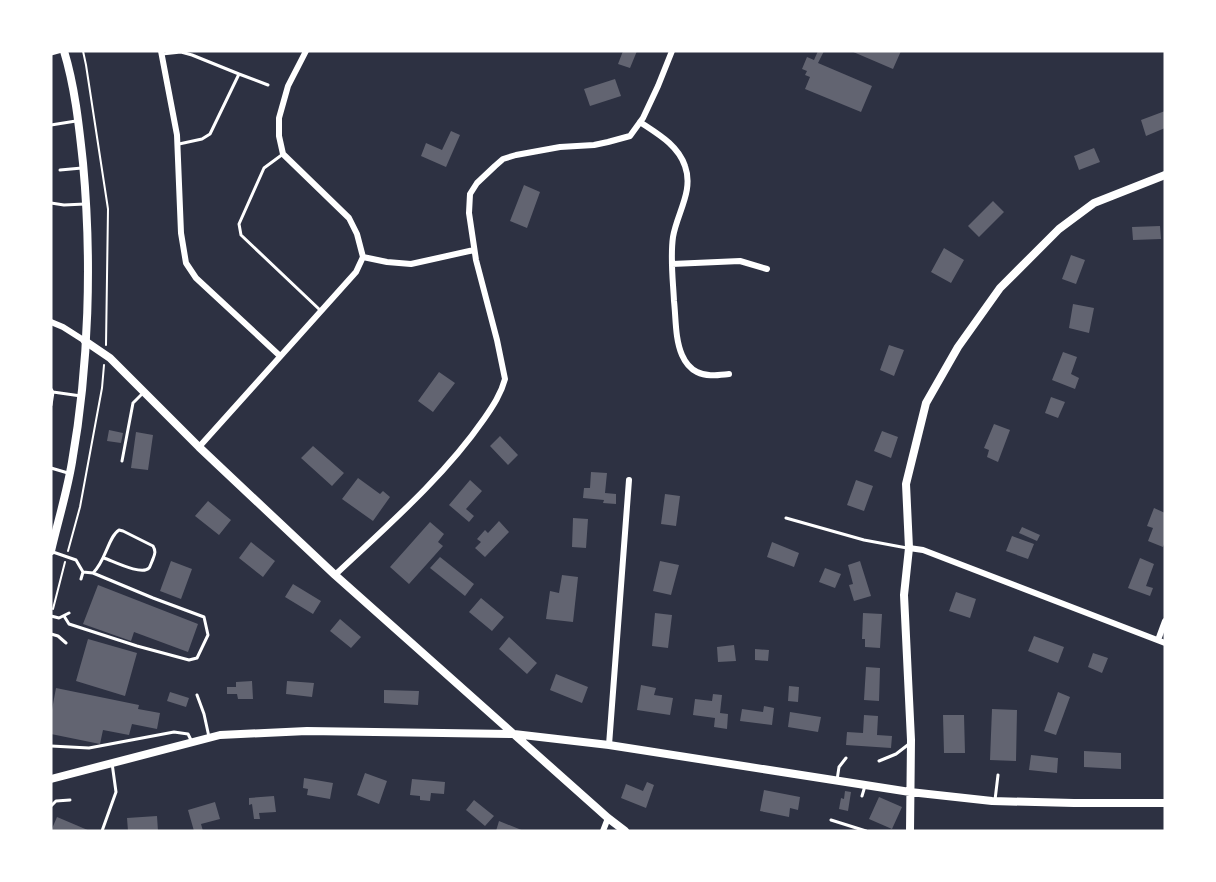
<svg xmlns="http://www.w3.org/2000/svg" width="1216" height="882" font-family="Montserrat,sans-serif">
<rect width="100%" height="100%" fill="#2d3142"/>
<path fill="#626471" d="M623 51H637L630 68 618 64Z
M818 51H824L818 63 872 86 861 112 805 89 810 77 805 75 807 71 802 69 807 57 814 60Z
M851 51H901L893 69Z
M615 79 621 96 590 106 584 89Z
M1165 111V128L1146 136 1141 120Z
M451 131 460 135 446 167 421 156 426 143 442 150Z
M1094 148 1100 162 1079 170 1074 156Z
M524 185 540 192 527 228 510 221Z
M993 201 1004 212 979 237 968 226Z
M1160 226 1161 239 1133 240 1132 227Z
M944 248 964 260 951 283 931 272Z
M1071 255 1085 260 1076 284 1062 279Z
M1073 304 1094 308 1089 333 1069 328Z
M889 345 904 350 894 376 880 370Z
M1063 352 1077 357 1071 374 1079 378 1075 389 1052 380Z
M439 372 455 383 433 412 418 401Z
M1051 397 1065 402 1058 418 1045 413Z
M994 424 1010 430 998 462 987 457 989 450 984 448Z
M109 430 123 433 121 443 107 441Z
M882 431 898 437 891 458 874 451Z
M136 432 153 435 148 470 131 468Z
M500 436 518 455 508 465 490 446Z
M313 446 344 473 332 486 301 458Z
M591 472 607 473 605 493 616 494V504L603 503 604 500 583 498 584 488H590Z
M358 478 380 494 383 491 390 497 373 521 342 499Z
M470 480 482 491 466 509 474 516 469 522 449 505Z
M856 480 873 486 864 511 847 505Z
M665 494 680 496 676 526 661 524Z
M208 501 231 520 219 535 195 516Z
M1154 508 1165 513V542L1163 547 1148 541 1153 528 1147 526Z
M573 518 588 519 586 548 572 547Z
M499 521 509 532 485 557 475 548 481 542 477 539 485 530 488 533Z
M430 522 444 534 438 542 443 546 409 584 390 567Z
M1022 527 1040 535 1037 541 1019 533Z
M1012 536 1034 544 1028 559 1006 551Z
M251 542 275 561 263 577 239 558Z
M772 542 799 553 794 567 767 557Z
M440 557 474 584 465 596 430 568Z
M1140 558 1154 564 1146 586 1153 588 1150 596 1128 588Z
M171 561 192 569 181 599 160 591Z
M660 561 679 565 671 595 653 591Z
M860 561 871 596 854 601 849 585 853 584 848 565Z
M825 568 841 574 835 588 819 582Z
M562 575 578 577 573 622 546 619 550 591 559 593Z
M293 584 321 601 313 614 285 597Z
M98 585 198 624 188 652 134 632 131 641 83 624Z
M956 592 976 599 970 618 949 611Z
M481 598 504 617 492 631 469 612Z
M655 613 672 615 668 648 652 646Z
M863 613 882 614 880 648 865 647V639H862Z
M340 619 361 637 351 648 330 631Z
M1034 636 1064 647 1058 663 1028 651Z
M509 637 537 663 527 674 499 649Z
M88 639 137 653 125 696 76 681Z
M734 645 736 661 718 662 717 647Z
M755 649 769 650 768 661 755 660Z
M1093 653 1108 658 1102 673 1088 667Z
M866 667 880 668 879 701 864 700Z
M556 674 588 687 582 703 550 690Z
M252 681 253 699H238L237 694H227V687H236V682Z
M287 681 314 683 312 697 286 694Z
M641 685 656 688 654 695 673 698 670 715 637 710Z
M789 686 799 687 798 702 788 701Z
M56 688 139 705 138 709 160 713 157 729 132 724 129 735 103 730 100 744 51 734V715Z
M384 690 419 691 418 705 384 703Z
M170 692 189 698 186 707 167 701Z
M1058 692 1070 697 1056 735 1044 731Z
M713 694 722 695 720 713 728 714 727 729 714 727 715 718 693 715 695 699 712 701Z
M764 706 774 708 772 725 740 721 742 709 763 712Z
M992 709 1017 710 1016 761 990 760Z
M790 712 821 717 818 732 788 727Z
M864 715 878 716 877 735 892 736 891 748 846 745 847 732 863 733Z
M943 715H964L965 753H944Z
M1084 751 1121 753V769L1084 767Z
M1031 755 1058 758 1057 773 1029 770Z
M365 773 387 781 379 804 357 795Z
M304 778 333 783 330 799 307 795 308 789 303 788Z
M412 779 445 782 444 794 431 793 430 801 420 800V796L410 795Z
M647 782 654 785 646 808 621 798 626 784 643 791Z
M764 790 800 797 798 810 790 808 789 817 760 811Z
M845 791 851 792 848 811 839 809 841 798 844 799Z
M274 796 276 812 259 813 260 819H254L252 804 249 805V798Z
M879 797 902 807 892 829 869 819Z
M474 800 494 816 485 826 466 810Z
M215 802 220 819 201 824 203 831H194L188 810Z
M157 816 158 831H128L127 818Z
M57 817 90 831H51Z
M499 821 524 831H496Z"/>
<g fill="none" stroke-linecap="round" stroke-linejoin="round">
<path stroke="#fff" stroke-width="2" d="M83 51 86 65 108 209 106 345
M68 551 80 507 102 388 104 365
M53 609 65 562"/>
<path stroke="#fff" stroke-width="3" d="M51 54 62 51
M162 54 181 52 192 55 239 74 210 134 202 139 179 144
M239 74 268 85
M51 125 76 121
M283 154 264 168 239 224 241 235 320 310
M60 170 82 168
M51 203 64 205 85 204
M51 389 53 392 51 405
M53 392 81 396
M122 461 133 403 143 393
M51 468 68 473
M786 518 864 540 907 548
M53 552 76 560 83 572 81 579
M93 573C106 561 108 537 119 530L123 531 153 546C156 551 155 554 153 559 152 561 150 567 149 568 142 576 113 561 104 558
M51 616 59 618 69 613
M64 616 69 624 137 646 189 660 197 658 208 635 204 617 153 598 93 573 83 572
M51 634 58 636 66 643
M197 695 204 714 209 737
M51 746 89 748 174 732 188 734 191 740
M879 761 896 754 909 744
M837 780 839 767 846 758
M862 796 865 786
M995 800 998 775
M51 806 56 801 70 800
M831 820 866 831
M102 831 116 792 112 763"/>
<path stroke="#fff" stroke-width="6" d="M161 51 177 135 181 233 186 263 196 278 280 356
M306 51 288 86 279 118V136L283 154 349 218 357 234 363 257
M640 122C658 134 678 145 685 166 694 191 677 213 673 237 670 258 673 280 674 301 676 319 675 339 682 355 685 362 691 369 697 372 707 377 718 375 729 374
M363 257 387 262 411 264 474 250
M672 264 740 261 767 269
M51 322 63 327 85 341
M199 447 356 272 363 257
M909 548 923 550 1165 643
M335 575C387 526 443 478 484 419 493 406 501 394 505 379L497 340 476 260 469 213 470 194 477 183 495 166 503 159 516 155 560 147 594 145 608 142 630 136 643 118 658 86 672 51
M1158 640 1165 621
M609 745 629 480
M603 831 608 818"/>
<path stroke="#fff" stroke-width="8" d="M85 341 110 358 199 447 335 575 608 818 625 831
M51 779 220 735 307 731 514 734 609 745 910 792 992 801 1074 803H1165
M910 831 911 740 904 595 909 548 906 484 926 403 958 347 1000 288 1059 229 1094 203 1165 175"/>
<path stroke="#fff" stroke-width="8" d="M51 551C58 521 67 492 72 462 89 366 92 260 83 163 79 126 75 87 64 51"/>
</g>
<rect width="1216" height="882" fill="none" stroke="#ffffff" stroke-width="105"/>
</svg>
